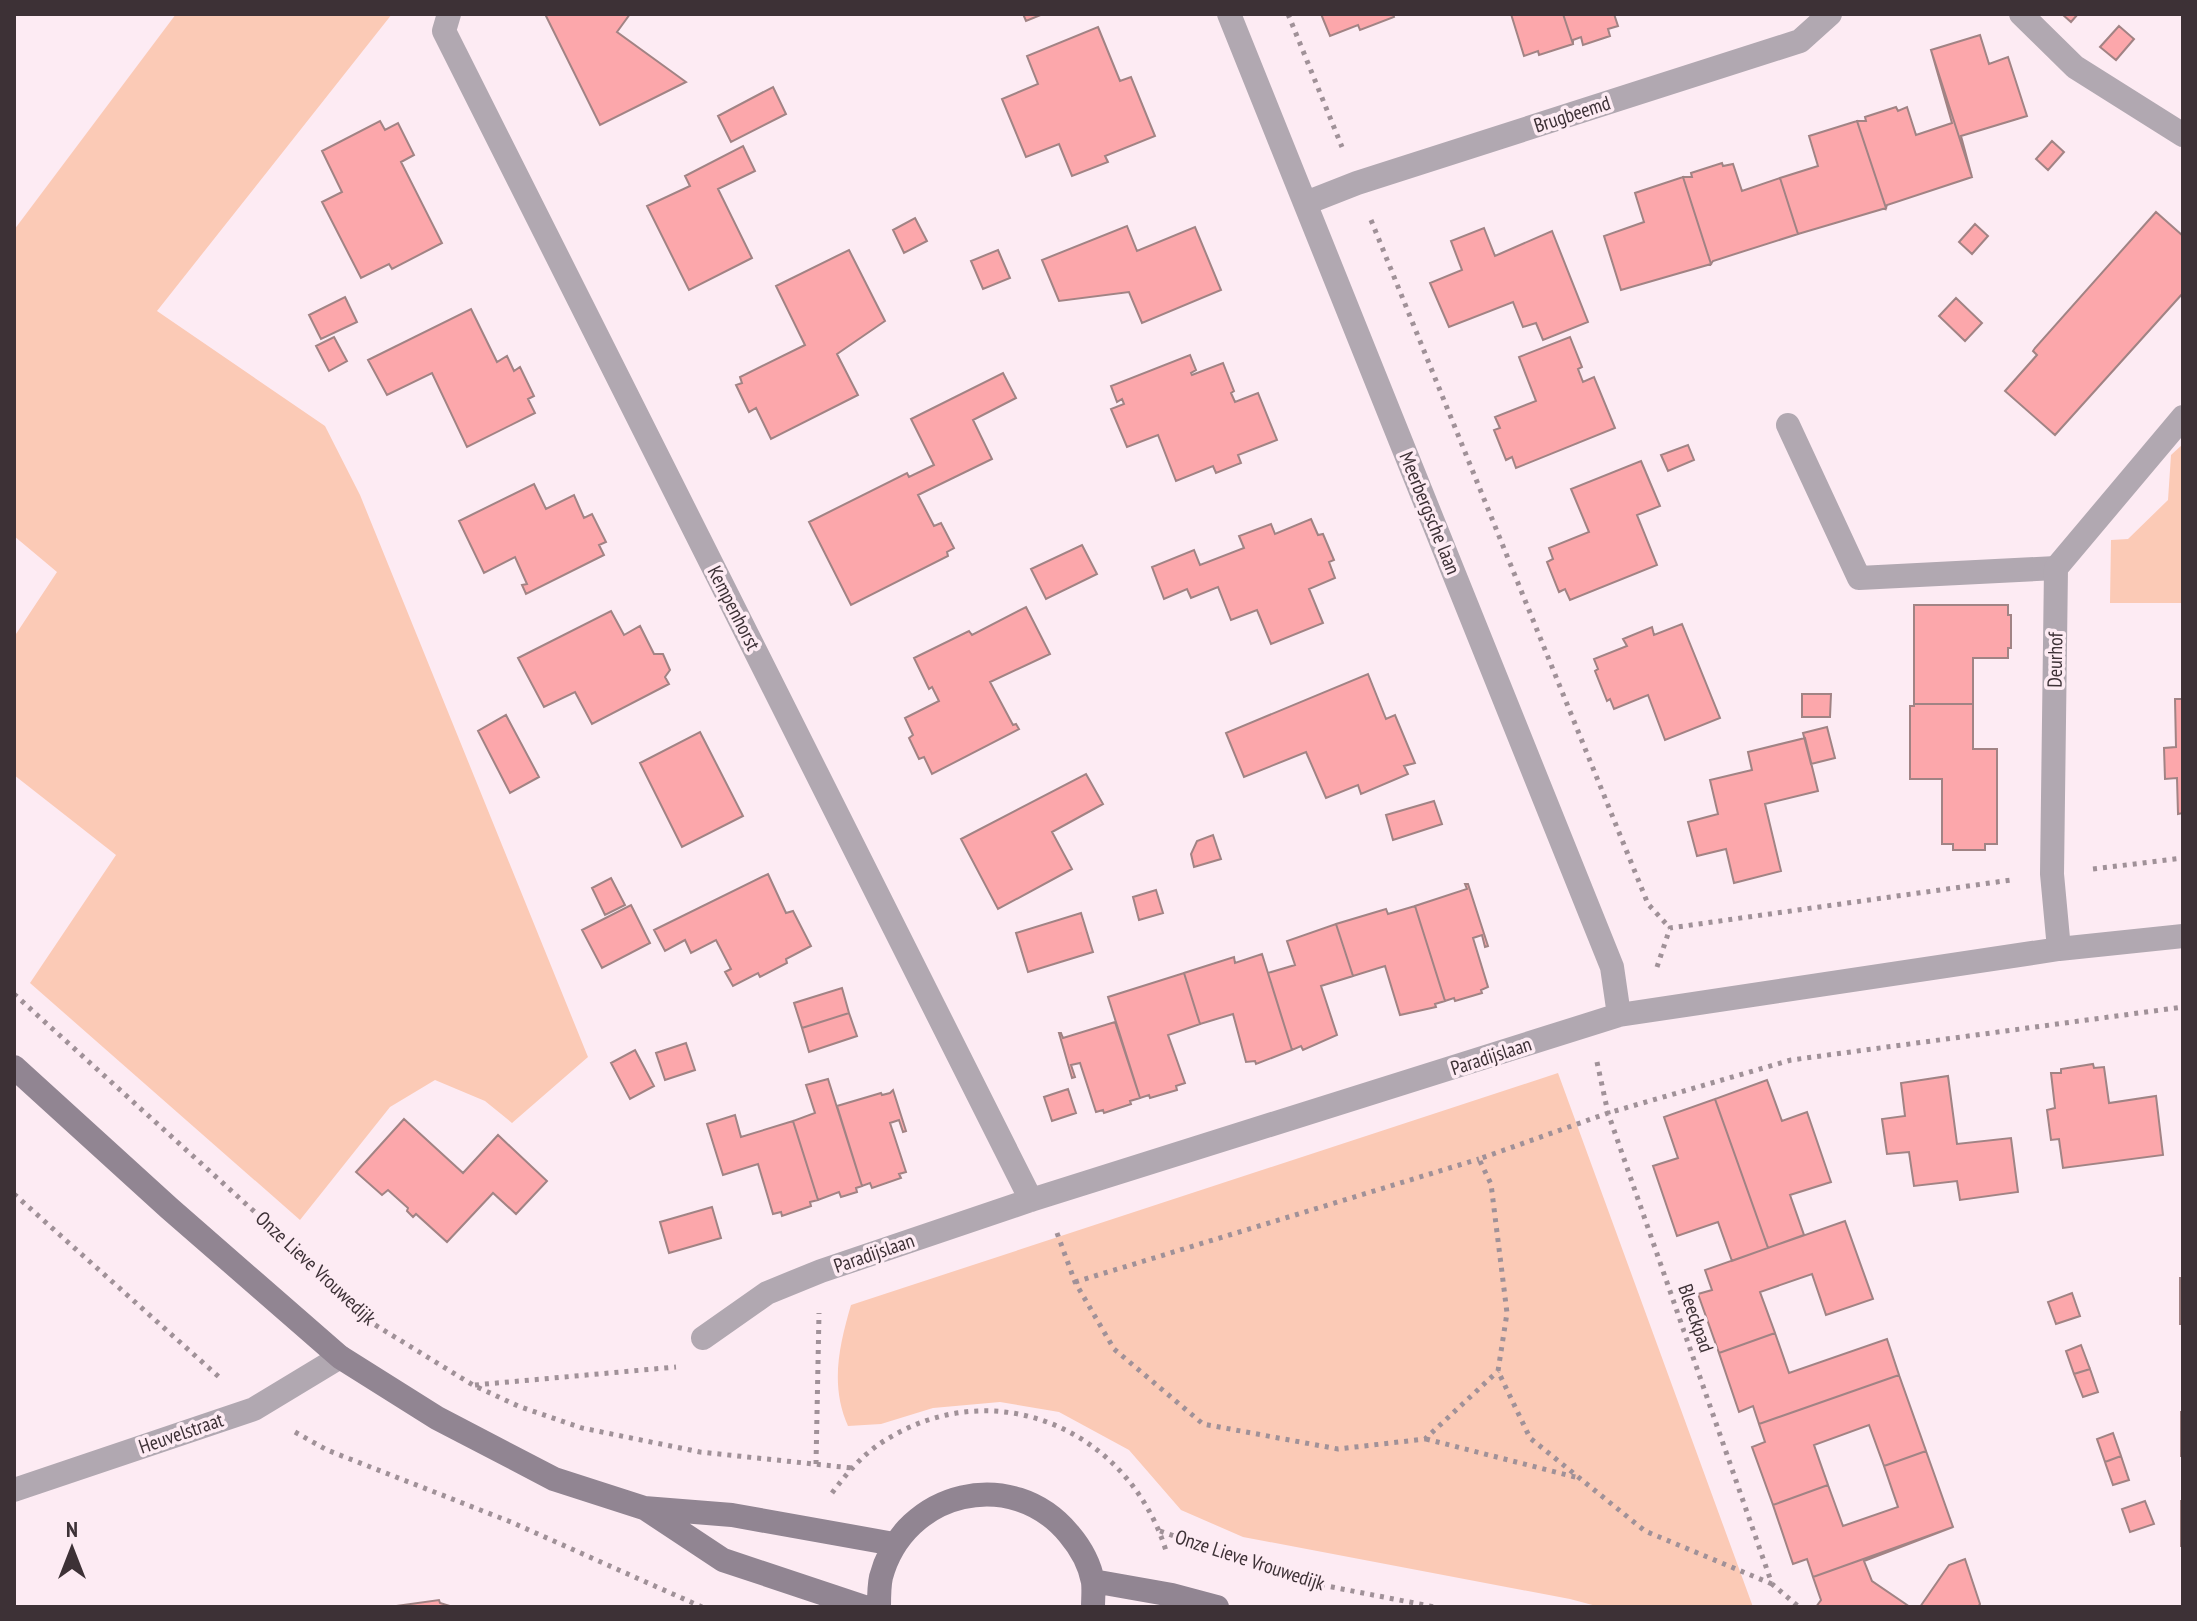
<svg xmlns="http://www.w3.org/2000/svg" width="2197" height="1621" font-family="'PT Sans Narrow',sans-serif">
<rect width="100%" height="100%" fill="#fdebf3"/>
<path fill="#fbcab6" d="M176 14H392L157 311 325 426 360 495 588 1057 512 1123 485 1101 435 1080 390 1107 300 1220 30 983 116 855 14 775V637L57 572 14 536V230Z
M2183 444V603H2110L2111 540 2128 539 2168 500 2171 455Z
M1558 1073 1753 1607H1600L1570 1599 1243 1537 1181 1510 1129 1450 1059 1412 1000 1402 933 1408 881 1424 848 1426C830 1386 839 1346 851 1305Z"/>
<path fill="#fca7ab" stroke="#a18384" stroke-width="2" d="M545 14H630L617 32 686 82 600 125Z
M1023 14H1043L1026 21Z
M1321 14H1393L1394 17 1360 30 1358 25 1330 36Z
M1511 14H1563L1573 44 1539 55 1538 51 1524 56Z
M1563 14H1614L1618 26 1608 29 1610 36 1583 45 1581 37 1573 40V44Z
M2062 14H2078L2071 22Z
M2119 26 2134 39 2116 60 2100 47Z
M1098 27 1120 81 1131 77 1155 136 1105 156 1108 162 1072 176 1059 144 1026 157 1002 99 1038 84 1027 56Z
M1980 35 1989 64 2008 57 2027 116 1961 136 1972 177 1931 50Z
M1931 50 1972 177 1887 205 1886 208 1857 121H1866L1865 117 1896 107 1898 111 1907 107 1916 135 1952 123Z
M773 87 786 114 731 142 718 116Z
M380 121 385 130 398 123 414 155 401 162 442 243 392 269 389 264 361 278 322 202 342 192 322 151Z
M1857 121 1886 208 1798 234 1780 178 1818 166 1809 136Z
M2052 141 2064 152 2048 170 2036 159Z
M743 146 755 171 718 189 752 258 689 290 647 206 690 186 685 176Z
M1722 163 1723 166 1733 164 1742 191 1780 178 1798 234 1713 261 1711 264 1683 177H1692L1691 173Z
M1683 177 1711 264 1621 290 1604 236 1644 222 1635 193Z
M2156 212 2183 236V293L2055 435 2005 391 2037 355 2033 351 2035 348Z
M915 218 927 241 904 253 893 230Z
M1975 224 1988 236 1972 254 1959 242Z
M1127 226 1137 251 1195 227 1221 290 1142 323 1129 292 1059 301 1042 260Z
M1484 228 1495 256 1552 231 1588 322 1543 340 1536 323 1523 327 1513 302 1449 327 1430 283 1462 270 1451 241Z
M849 250 885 321 837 354 858 395 771 439 756 408 749 412 736 385 742 383 740 377 805 345 776 286Z
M998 250 1010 278 983 289 971 261Z
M345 297 357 322 321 339 309 315Z
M1956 298 1982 323 1965 341 1939 316Z
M471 309 497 362 507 356 514 371 520 367 534 396 528 399 535 413 467 447 432 373 387 395 368 360Z
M334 337 347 361 329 371 316 346Z
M1570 337 1582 367 1578 369 1583 382 1594 377 1615 428 1516 468 1512 457 1506 460 1494 430 1500 428 1495 417 1536 401 1519 357Z
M1190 355 1196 370 1191 373 1192 375 1223 363 1234 391 1231 393 1235 402 1258 393 1277 440 1238 455 1241 463 1216 473 1213 466 1176 481 1158 435 1127 447 1111 409 1124 404 1122 399 1117 402 1111 386Z
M1003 373 1016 398 973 420 992 459 918 495 934 526 941 523 954 548 947 552 948 556 851 605 809 522 907 473 909 477 934 465 911 419Z
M1688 445 1694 460 1668 471 1661 455Z
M1641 461 1660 506 1637 515 1657 565 1570 600 1565 589 1559 592 1547 562 1553 559 1549 548 1589 532 1571 489Z
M534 484 546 509 574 495 584 518 592 514 606 542 599 545 604 555 526 594 522 585 527 584 515 557 484 573 459 521Z
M1311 519 1318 535 1323 534 1334 560 1329 562 1335 578 1309 589 1323 623 1271 644 1257 610 1231 620 1218 587 1191 598 1187 589 1164 599 1152 567 1194 550 1200 565 1244 548 1239 536 1271 524 1275 534Z
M1082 545 1097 574 1046 599 1031 569Z
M1914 605H2008V615H2011V648H2008V658H1973V704H1914Z
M1026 607 1050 654 990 682 1013 725 1016 724 1019 729 932 774 924 757 919 759 909 738 913 735 905 718 939 701 932 687 929 689 914 658 969 631 972 635Z
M611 611 624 635 640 626 654 654H663L670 670 665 677 669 684 592 724 575 692 544 707 518 658Z
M1682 624 1720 718 1665 740 1648 695 1614 709 1610 699 1607 701 1595 671 1598 669 1594 659 1627 646 1623 639 1652 627 1654 635Z
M1368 674 1386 719 1395 715 1415 763 1404 766 1408 774 1361 794 1358 785 1326 798 1306 752 1244 777 1226 733Z
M1802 694H1831L1830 717H1802Z
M2175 699H2183V813L2178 814 2177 778 2165 779 2164 748 2176 747Z
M1914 704H1973V749H1997V844H1985V850H1953V844H1942V779H1910V706H1914Z
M506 715 539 777 510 793 478 731Z
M1827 727 1835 758 1811 764 1803 733Z
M700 732 743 816 682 847 640 763Z
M1805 738 1818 791 1765 804 1781 871 1734 883 1726 849 1697 856 1688 822 1718 814 1710 780 1752 770 1748 752Z
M1086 774 1103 804 1052 832 1072 869 998 909 961 839Z
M1434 801 1442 824 1393 840 1386 815Z
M1213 835 1221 859 1194 867 1191 854 1197 841Z
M768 874 786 913 793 911 811 946 786 959 787 963 760 977 758 973 733 986 725 972 731 969 716 940 691 953 685 940 665 951 654 930Z
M611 878 625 905 605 915 592 888Z
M1465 884H1468L1488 946 1485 947 1482 935 1473 938 1488 987 1481 990 1482 993 1455 1001 1454 998 1445 1001 1415 906 1467 889Z
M1156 890 1163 913 1139 920 1133 897Z
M631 905 650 943 602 968 582 930Z
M1415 906 1445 1001 1435 1004 1436 1007 1400 1015 1385 966 1353 976 1336 924 1386 909 1388 914Z
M1081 913 1093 952 1028 972 1016 933Z
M1336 924 1353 976 1321 986 1337 1035 1303 1050 1301 1046 1292 1050 1268 973 1295 965 1287 941Z
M1262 954 1292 1050 1256 1064 1255 1061 1246 1062 1233 1014 1200 1024 1184 973 1234 957 1235 963Z
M1184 973 1200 1024 1168 1035 1185 1083 1176 1086 1177 1090 1150 1098 1149 1095 1140 1098 1108 997Z
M842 988 849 1013 802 1028 794 1003Z
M849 1013 857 1036 809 1052 802 1028Z
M1115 1022 1140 1098 1130 1101 1131 1104 1104 1113 1103 1110 1096 1112 1080 1063 1071 1065 1075 1077 1072 1078 1059 1033H1061L1063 1038Z
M686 1043 695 1070 665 1080 656 1053Z
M635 1050 654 1086 630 1099 611 1063Z
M2093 1064 2094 1068 2104 1067 2109 1103 2156 1096 2163 1155 2063 1168 2059 1139 2051 1140 2047 1110 2055 1108 2051 1073H2061V1069Z
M1948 1076 1957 1144 2011 1138 2018 1192 1960 1200 1957 1181 1914 1186 1909 1152 1887 1154 1882 1119 1905 1116 1901 1083Z
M828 1079 862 1186 856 1188 857 1192 841 1197 839 1192 818 1200 793 1121 815 1113 806 1085Z
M1767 1080 1782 1121 1807 1112 1831 1182 1790 1195 1804 1235 1768 1248 1715 1099Z
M1068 1089 1076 1113 1052 1121 1044 1097Z
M893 1090 906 1131 903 1132 899 1120 890 1123 906 1172 899 1174 901 1178 872 1188 870 1183 862 1186 837 1106 881 1093 882 1095 890 1093Z
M1715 1099 1768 1248 1732 1261 1718 1222 1677 1236 1653 1166 1678 1158 1664 1117Z
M735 1115 741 1137 793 1121 818 1200 810 1202 811 1206 782 1216 781 1212 773 1214 758 1164 723 1175 707 1124Z
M404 1119 463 1173 498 1135 547 1181 516 1214 493 1193 447 1242 416 1214 413 1217 407 1211 408 1208 388 1190 382 1195 356 1172Z
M712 1207 721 1238 669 1253 660 1222Z
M1845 1221 1873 1299 1826 1315 1812 1274 1760 1292 1775 1333 1719 1353 1698 1294 1712 1290 1705 1270Z
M2180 1278H2183V1324H2180Z
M2072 1293 2080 1316 2056 1324 2048 1302Z
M1775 1333 1789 1373 1887 1339 1899 1375 1759 1424 1753 1406 1739 1412 1719 1353Z
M2081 1345 2090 1369 2074 1374 2066 1351Z
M2090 1369 2098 1392 2083 1397 2074 1374Z
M1899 1375 1926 1451 1884 1466 1869 1425 1814 1445 1828 1485 1773 1505 1752 1447 1765 1442 1759 1424Z
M2181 1412H2183V1456H2181Z
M2113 1433 2121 1456 2105 1462 2097 1439Z
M1926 1451 1953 1527 1813 1577 1807 1559 1793 1564 1773 1505 1828 1485 1843 1526 1898 1507 1884 1466Z
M2121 1456 2129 1480 2113 1485 2105 1462Z
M2145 1501 2154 1524 2130 1532 2122 1509Z
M2181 1501H2183V1546H2181Z
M1953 1527 1864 1561 1872 1581 1910 1607H1816L1821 1600 1813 1577Z
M1965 1559 1980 1604 1978 1607H1920L1949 1565Z
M439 1600 440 1603 453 1607H389Z"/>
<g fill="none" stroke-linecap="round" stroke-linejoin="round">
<path stroke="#a09198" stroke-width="5" stroke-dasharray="4 6" stroke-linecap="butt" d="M1288 14 1342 147
M1371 220 1648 904 1670 928
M2093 869 2183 858
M1657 967 1670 928 2011 880
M14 994 299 1252 372 1323 473 1385 518 1406 582 1428 700 1452 852 1468
M1597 1062 1608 1113 1772 1584 1799 1607
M14 1194 219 1377
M1057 1233 1075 1282 1114 1349 1203 1424 1338 1449 1425 1439 1498 1371
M1075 1282 1479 1159
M475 1385 676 1367
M295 1432 327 1450 511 1522 702 1607
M1426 1439 1579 1478
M816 1464 819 1313
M832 1493C847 1473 863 1454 884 1441 996 1370 1131 1431 1167 1554
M1160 1531 1301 1581 1435 1607
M1772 1584 1645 1531 1530 1438 1498 1371 1507 1313 1491 1184 1479 1159 1608 1113 1791 1060 2183 1007"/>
<path stroke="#b1a8b1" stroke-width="24" d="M1788 425 1859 578 2056 568"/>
<path stroke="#b1a8b1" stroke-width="24" d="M449 14 444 31 1031 1200
M1229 14 1612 967 1619 1015
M2021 14 2075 67 2183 135
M1306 203 1357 183 1800 41 1830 14
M2059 949 2052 874 2056 568 2183 417
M703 1338 767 1293 821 1271 1031 1200 1619 1015 2059 949 2183 936
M14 1490 254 1409 340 1357"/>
<path stroke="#918592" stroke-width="24" d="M14 1067 169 1208 340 1357 437 1418 554 1479 644 1508 732 1515 894 1544
M646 1509 723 1560 864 1607
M1093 1581 1172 1595 1217 1607
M879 1607C879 1597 879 1586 881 1577 904 1491 1012 1465 1069 1534 1080 1547 1090 1565 1093 1582 1094 1590 1093 1599 1093 1607"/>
</g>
<g text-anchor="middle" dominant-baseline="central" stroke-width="7" stroke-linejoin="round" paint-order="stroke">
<g font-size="20" fill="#3d3136" stroke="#fdebf3">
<text transform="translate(1572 114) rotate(-18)">Brugbeemd</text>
<text transform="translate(1430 513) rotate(68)">Meerbergsche laan</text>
<text transform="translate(734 608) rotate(63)">Kempenhorst</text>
<text transform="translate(2055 660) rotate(-89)">Deurhof</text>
<text transform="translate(1491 1056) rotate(-18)">Paradijslaan</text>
<text transform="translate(874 1253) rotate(-19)">Paradijslaan</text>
<text transform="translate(316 1268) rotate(43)">Onze Lieve Vrouwedijk</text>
<text transform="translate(1696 1318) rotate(71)">Bleeckpad</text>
<text transform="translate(181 1433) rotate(-19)">Heuvelstraat</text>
<text transform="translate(1250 1560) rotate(18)">Onze Lieve Vrouwedijk</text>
</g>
</g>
<rect width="2197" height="1621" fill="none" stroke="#3d3136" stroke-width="32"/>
<g transform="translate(72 1549)" stroke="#fdebf3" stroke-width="6" paint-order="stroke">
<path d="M0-6L14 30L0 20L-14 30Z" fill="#3d3136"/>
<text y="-12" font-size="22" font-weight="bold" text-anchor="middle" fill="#3d3136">N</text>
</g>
</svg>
